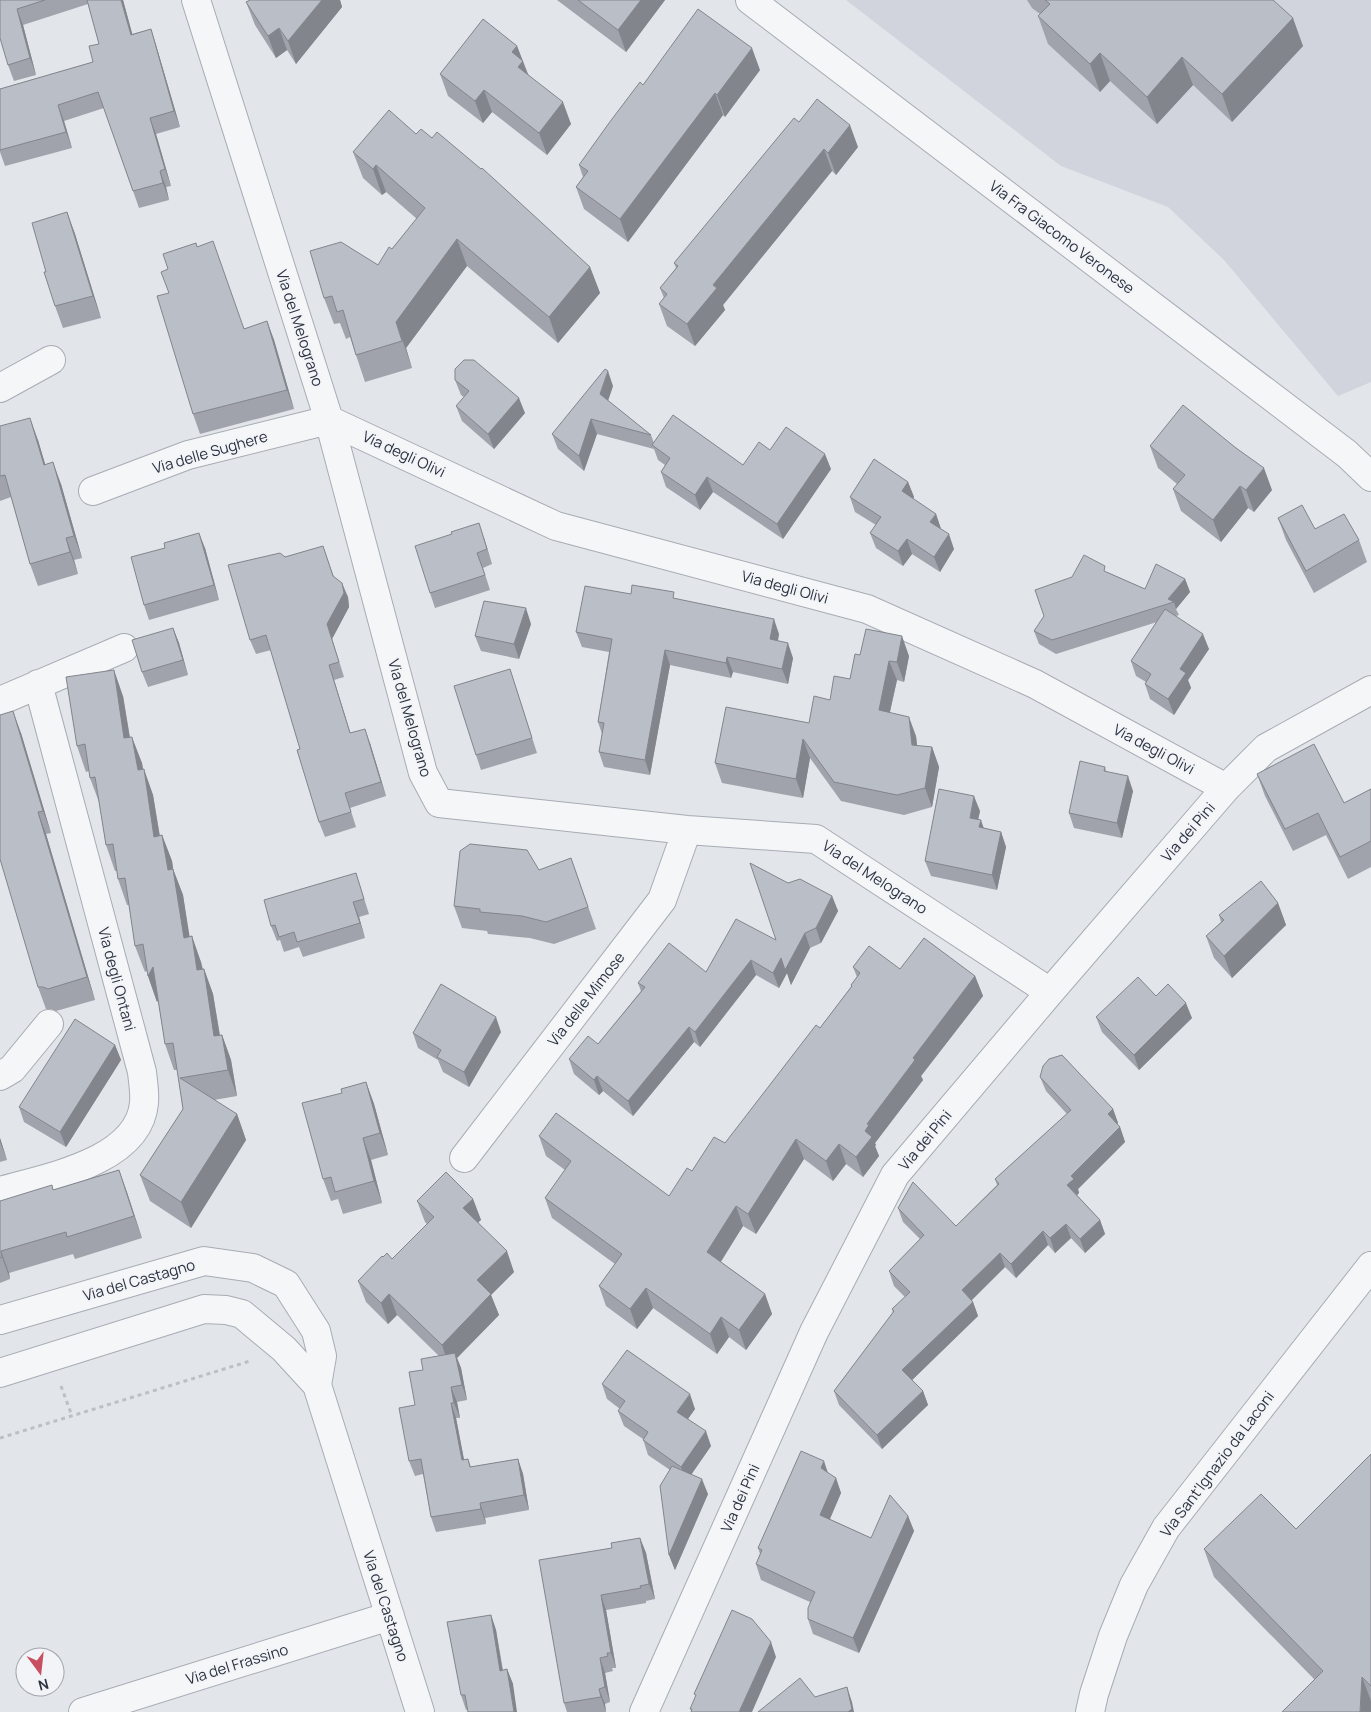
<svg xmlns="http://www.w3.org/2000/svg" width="1371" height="1712" font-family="Manrope,sans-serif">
<rect width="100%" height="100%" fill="#e2e5ea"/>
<path fill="#d1d4dc" d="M846 0H1371V382L1338 396 1224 260 1168 207 1061 166Z"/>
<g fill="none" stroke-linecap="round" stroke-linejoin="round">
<defs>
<path id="minor" d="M196 0 329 420 423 773 439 803 687 830 816 839 1050 992
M0 388 51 360
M93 491 188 455 329 420 556 526 867 609 1035 684 1226 788
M0 701 124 648
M0 1076 12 1069 49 1024
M464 1158 662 900 687 830
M0 1191C45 1178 139 1162 144 1103 145 1093 143 1082 142 1072L38 684
M0 1320 204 1261 253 1268 286 1284 316 1331 322 1356 317 1385
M0 1373 204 1309 226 1310 242 1314 284 1349 317 1385 420 1712
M83 1712 390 1616
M644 1712 814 1332 895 1175 1050 992 1226 788 1266 748 1371 690"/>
<path id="tertiary" d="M750 0 1347 454 1371 477
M1090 1712 1094 1694 1113 1636 1134 1585 1166 1528 1371 1266"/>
</defs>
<use href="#minor" stroke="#a7acb4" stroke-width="30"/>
<use href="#tertiary" stroke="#a7acb4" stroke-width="30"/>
<path stroke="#bcbfc5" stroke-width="3" stroke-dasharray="4 4" stroke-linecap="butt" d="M61 1386 72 1416
M0 1438 250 1361"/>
<use href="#minor" stroke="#f5f6f8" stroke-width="28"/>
<use href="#tertiary" stroke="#f5f6f8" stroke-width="28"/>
</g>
<path fill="#a0a3ab" d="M0 0H123L132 34 151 29 156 45 180 127 156 134 171 186 166 187 169 200 139 208 104 108 64 121 72 148 5 166 0 152V89L93 62 99 44 88 4 23 25 36 75 14 81 8 65Z
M250 0H340L342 7 296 64 287 50 276 58 255 25 246 2Z
M557 0H665L626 52Z
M1027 0H1273L1303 46 1232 122 1193 85 1157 124 1110 81 1100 92 1048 44 1038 16 1040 14 1032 8Z
M517 46 529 76 571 124 547 155 492 112 483 123 448 96 440 74Z
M760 70 725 117 723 115 628 242 584 209 576 187 583 177 579 165 643 85Z
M799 122 858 147 836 175 832 171 723 305 725 310 695 346 667 326 659 304 664 298 660 288 676 268 674 263Z
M416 134 432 138 590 267 600 293 558 343 467 266 406 348 412 368 365 382 350 337 346 339 340 323 334 324 324 298 378 265 417 219 386 192 382 195 363 178 353 152Z
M67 212 75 234 101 318 63 328 55 306 46 272Z
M197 247 244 329 267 321 274 340 294 409 200 434 193 414 169 293 168 269Z
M455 380 525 413 494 449 462 421 456 406 464 397 461 395Z
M613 386 608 401 651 435 654 443 743 465 770 450 831 469 783 539 713 492 700 510 666 487 661 472 665 465 658 460 654 449 597 434 584 471 558 449 552 434Z
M0 426 38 440 45 465 61 484 82 558 74 560 78 574 38 586 30 564 11 497 0 501Z
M1150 446 1272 490 1254 512 1248 508 1221 542 1181 511 1173 489 1177 484 1158 468Z
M908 482 914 497 913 499 936 514 941 529 954 549 940 572 912 554 903 566 876 548 870 533 876 525 855 512 850 497Z
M1278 518 1315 529 1359 540 1367 562 1314 593 1286 540Z
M484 538 492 564 483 568 490 590 435 608 430 593Z
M323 546 334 577 348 597 349 607 332 639 344 677 334 680 350 733 370 743 386 796 350 808 356 827 325 837 319 822 300 749 271 650 256 654 250 640 285 557Z
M205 548 219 600 149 620 144 605Z
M1107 572 1145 589 1185 579 1190 592 1176 609 1179 615 1176 616 1209 649 1188 680 1191 688 1174 715 1150 699 1145 684 1146 682 1136 676 1131 661 1157 622 1056 654 1039 644 1034 631Z
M631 594 677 599 779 634 778 641 793 658 788 684 733 672 731 678 670 665 650 775 604 767 599 752 602 734 598 722 609 652 582 647 576 632Z
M531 624 519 659 481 651 475 636Z
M173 628 179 643 188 675 148 687 142 672Z
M860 655 909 656 904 682 897 680 890 712 916 736 917 746 932 747 939 767 932 807 904 815 841 801 810 758 803 798 722 783 715 763 809 723 850 679Z
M510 669 537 753 481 770 476 755Z
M123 696 130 737 142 763 143 769 153 795 160 836 162 835 172 861 173 869 183 895 189 937 201 962 203 969H204L213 994 220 1035H222L231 1060 237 1096 214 1100 237 1114 246 1140 191 1228 150 1201 140 1175 183 1109 177 1070H174L165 1044 158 1000 157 1002 148 976 147 971 145 972 135 946 129 905H127L118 879 117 871H115L106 845 99 802 90 778 89 771 86 772 77 746Z
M21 733 51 833 46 834 95 1000 56 1011 51 1009H46L38 987Z
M1105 767 1106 771 1133 791 1122 838 1074 828 1069 813Z
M1257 774 1344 803 1371 789V867L1348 879 1326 835 1293 851 1265 796Z
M980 811 978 820 984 828 1001 832 1006 847 997 890 931 876 925 861Z
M571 858 596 929 554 944 530 938 488 934 487 931 462 928 454 906Z
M356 873 369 914 359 917 365 938 303 957 299 947 284 952 280 940 277 941 271 926Z
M788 883 832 896 838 911 821 943 810 948 791 985 787 973 779 988 756 975 700 1047 694 1042 633 1116 603 1091 599 1095 574 1074 569 1059 598 1044 641 991 638 983 706 972 776 940Z
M1278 903 1286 925 1232 978 1214 958 1206 936 1221 922 1219 915Z
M853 967 900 969 975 976 983 996 921 1076 923 1080 875 1143 876 1145 875 1146 879 1156 863 1177 846 1164 833 1181 804 1159 756 1234 743 1226 721 1262 765 1294 772 1314 746 1350 729 1337 717 1354 653 1308 637 1329 606 1306 599 1286 615 1264 552 1218 545 1198 565 1170 546 1156 539 1136 669 1196 692 1171 725 1143 820 1028 851 987V985L857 977Z
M1156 996 1192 1018 1139 1070 1102 1032 1096 1017Z
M501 1032 469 1087 443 1072 438 1060 418 1048 413 1033Z
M115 1045 121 1060 66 1147 24 1122 19 1107Z
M1040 1077 1113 1109 1118 1123 1117 1124 1120 1127 1125 1142 1078 1189 1079 1193 1077 1195 1100 1220 1105 1234 1085 1253 1071 1238 1055 1253 1048 1245 1016 1278 1005 1267 971 1300 973 1302 978 1316 912 1380 923 1391 928 1405 882 1449 839 1405 834 1391 893 1313 892 1309 905 1297 894 1286 889 1271 920 1239 903 1222 898 1208 956 1226 997 1185 995 1179 1067 1114 1046 1091Z
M366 1082 374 1104 388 1155 371 1160 382 1203 343 1214 338 1199 331 1201 323 1179 342 1093Z
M0 1138 7 1160 0 1162Z
M119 1170 142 1238 75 1259 73 1254 9 1273 10 1279 0 1283V1201L53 1190Z
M473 1199 481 1220 478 1222 514 1272 491 1295 499 1315 457 1358 461 1368 467 1400 457 1402 460 1418H456L464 1460 468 1459 471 1467 518 1459 523 1474 529 1510 485 1518 486 1524 436 1532 431 1517 423 1474 415 1476 409 1461 415 1405 423 1370 439 1356 397 1315 388 1324 366 1302 358 1281 383 1257 392 1259 427 1224 425 1222 417 1201Z
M602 1384 695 1409 688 1419 711 1446 691 1475 708 1494 675 1570 669 1555 670 1470 648 1455 643 1439 624 1426 618 1411 620 1409 607 1399Z
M1371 1454V1712L1314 1679 1214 1577 1204 1549 1296 1529Z
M828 1473 836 1478 841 1493 830 1519 871 1538 908 1516 914 1531 859 1653 813 1634 808 1619 810 1602 761 1580 756 1564 760 1554 758 1548Z
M640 1538 646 1553 655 1599 646 1601V1603L606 1610 616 1668H612L613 1671 605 1673 610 1702 605 1704 606 1712H567L564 1703 612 1548Z
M491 1615 496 1630 503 1670 507 1669 513 1684 466 1710 461 1695Z"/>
<path fill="#82858b" d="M121 0H123L137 51 131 35Z
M322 0H340L342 7 296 64 288 41Z
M641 0H665L626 52 618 30Z
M17 9 23 25 36 75 30 58Z
M1293 18 1303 46 1232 122 1222 94Z
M279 28 287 50 276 58 268 36Z
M151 29 156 45 180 127 174 111Z
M517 46 531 83 526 89 512 52Z
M752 48 760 70 725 117 717 95Z
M1100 53 1110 81 1100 92 1090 64Z
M1182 57 1193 85 1157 124 1147 97Z
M484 90 492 112 483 123 475 101Z
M715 93 723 115 628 242 620 219Z
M563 102 571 124 547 155 539 133Z
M58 105 64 121 72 148 66 132Z
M150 118 156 134 171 186 165 169Z
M850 125 858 147 836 175 828 153Z
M824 149 832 171 723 305 725 310 695 346 687 324 713 285Z
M376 165 386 192 382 195 373 169Z
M160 171 166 187 169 200 163 183Z
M67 212 75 234 101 318 93 296Z
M457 239 467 266 406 348 412 368 396 322Z
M590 267 600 293 558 343 549 317Z
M267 321 274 340 294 409 287 390Z
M608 371 613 386 605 409 600 394Z
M519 398 525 413 494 449 488 434Z
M30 418 38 440 52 487 44 465Z
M591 419 597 434 584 471 579 456Z
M825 454 831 469 783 539 777 524Z
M53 462 61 484 82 558 74 536Z
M1264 468 1272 490 1254 512 1246 490Z
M707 477 713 492 700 510 695 495Z
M908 482 914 497 907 506 902 491Z
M1240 486 1248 508 1221 542 1213 520Z
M936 514 941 529 930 522Z
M479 523 484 538 492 564 487 549Z
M199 533 205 548 219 600 214 585Z
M949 534 954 549 940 572 934 557Z
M66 538 74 560 78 574 70 552Z
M907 539 912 554 903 566 898 551Z
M1185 579 1190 592 1176 609 1174 602 1168 599Z
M342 583 348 597 349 607 332 639 344 677 327 624Z
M526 608 531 624 519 659 514 644Z
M774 619 779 634 775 654 770 639Z
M173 628 179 643 188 675 183 660Z
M1203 634 1209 649 1188 680 1191 688 1174 715 1168 699 1180 669Z
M902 636 909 656 904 682 897 662Z
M788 643 793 658 788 684 782 669Z
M665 650 670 665 650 775 645 760Z
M727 657 733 672 731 678 726 663Z
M889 661 897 680 886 729 879 710Z
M329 665 334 680 355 748 350 733Z
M114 670 123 696 134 764 124 738Z
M13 711 21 733 51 833 43 811Z
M909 717 916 736 919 765 912 745Z
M365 729 370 743 386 796 381 782Z
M132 737 142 763 147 796 138 770Z
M803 739 810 758 803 798 796 779Z
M932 747 939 767 932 807 925 788Z
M144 769 153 795 164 863 154 837Z
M1128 776 1133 791 1122 838 1117 823Z
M974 796 980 811 975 833 970 818Z
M38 812 46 834 95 1000 87 977Z
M981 820 986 835 979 827Z
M1001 832 1006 847 997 890 992 875Z
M162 835 172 861 177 896 168 870Z
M173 869 183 895 194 964 184 938Z
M832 896 838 911 821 943 816 928Z
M353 902 359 917 365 938Z
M1278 903 1286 925 1232 978 1224 956Z
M805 933 810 948 791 985 787 973 779 988 773 973 781 958Z
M192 936 201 962 207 996 197 970Z
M751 960 756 975 700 1047 695 1032Z
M153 967 163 993 157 1002 148 976Z
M204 969 213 994 224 1062 214 1036Z
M975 976 983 996 921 1076 923 1080 875 1143 876 1145 875 1146 879 1156 863 1177 856 1157 867 1124 913 1058Z
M1186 1003 1192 1018 1139 1070 1134 1055Z
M496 1017 501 1032 469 1087 464 1072Z
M689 1027 694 1042 633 1116 628 1101Z
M222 1035 231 1060 237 1096 228 1070Z
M115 1045 121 1060 66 1147 60 1132Z
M597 1076 603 1091 599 1095 594 1080Z
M366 1082 374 1104 388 1155 380 1133Z
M1113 1109 1118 1123 1114 1128 1108 1114Z
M237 1114 246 1140 191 1228 181 1202Z
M1120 1127 1125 1142 1078 1189 1079 1193 1073 1199 1067 1185 1071 1176Z
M0 1138 7 1160 0 1142Z
M363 1138 371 1160 382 1203 374 1181Z
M796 1139 804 1159 756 1234 748 1214Z
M839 1144 846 1164 833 1181 826 1161Z
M119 1170 127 1192 142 1238 134 1216Z
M473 1199 481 1220 471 1229 463 1208Z
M736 1206 743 1226 714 1272 707 1252Z
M1100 1220 1105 1234 1085 1253 1080 1239Z
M1066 1224 1071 1238 1055 1253 1050 1238Z
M1043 1231 1048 1245 1016 1278 1011 1264Z
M1 1251 9 1273 10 1279 2 1257Z
M507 1251 514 1272 491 1295 499 1315 457 1358 461 1368 467 1400 462 1385 449 1366 442 1345 477 1280Z
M1000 1253 1005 1267 967 1305 962 1290Z
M646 1288 653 1308 637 1329 630 1309Z
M389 1294 397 1315 388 1324 381 1303Z
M765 1294 772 1314 746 1350 739 1330Z
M973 1302 978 1316 907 1385 902 1370Z
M721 1317 729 1337 717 1354 710 1334Z
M451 1387 457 1402 460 1418 454 1403Z
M923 1391 928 1405 882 1449 877 1435Z
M690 1394 695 1409 682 1427 677 1412Z
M451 1403 456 1418 467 1475 462 1460Z
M706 1431 711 1446 686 1482 681 1467Z
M518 1459 523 1474 529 1510 524 1495Z
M824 1461 829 1476 821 1468Z
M836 1478 841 1493 825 1530 820 1515Z
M702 1479 708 1494 675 1570 669 1555Z
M480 1503 485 1518 486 1524 481 1509Z
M908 1516 914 1531 859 1653 853 1638Z
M640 1538 646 1553 655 1599 649 1584Z
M601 1595 606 1610 616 1668 611 1653Z
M491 1615 496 1630 505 1686 500 1671Z
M771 1642 776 1657 752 1712H739Z
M600 1658 605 1673 610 1702 605 1687Z
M507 1669 513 1684 517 1712H514Z
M1362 1677 1371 1701V1712H1360Z
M847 1687 852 1702 854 1712H848Z
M599 1689 605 1704 606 1712 601 1697Z"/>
<path fill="#babec7" stroke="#82858b" d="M0 0H45L17 9 30 58 8 65 0 38Z
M87 0H121L131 35 151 29 174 111 150 118 165 169 160 171 163 183 133 191 98 92 58 105 66 132 0 150V89L93 62 89 46 99 44Z
M250 0H322L288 41 279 28 268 36 246 2Z
M578 0H641L618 30Z
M1045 0H1273L1293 18 1222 94 1182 57 1147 97 1100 53 1090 64 1038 16 1050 4Z
M698 9 752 48 717 95 715 93 620 219 576 187 588 171 579 165 609 123 640 82 643 85Z
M483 19 517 46 512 52 523 61 518 67 563 102 539 133 484 90 475 101 440 74Z
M817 99 850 125 828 153 824 149 713 285 717 288 687 324 659 304 667 294 660 288 678 266 674 263 794 118 799 122Z
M389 110 416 134 421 129 432 138 437 132 481 169 482 168 590 267 549 317 457 239 396 322 402 341 356 355 343 310 337 312 332 296 324 298 310 251 341 242 378 265 389 247 392 249 425 208 376 165 373 169 353 152Z
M67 212 93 296 55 306 44 272H46L32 223Z
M213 241 244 329 267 321 287 390 193 414 157 296 169 293 161 272 168 269 163 254 196 243 197 247Z
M464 360H474L519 398 488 434 456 406 469 391 455 380V369Z
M605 369 608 371 600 394 651 435 591 419 579 456 552 434Z
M1183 405 1236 448 1264 468 1246 490 1240 486 1213 520 1173 489 1185 475 1150 446Z
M673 415 743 465 759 442 770 450 786 427 825 454 777 524 707 477 695 495 661 472 670 458 652 445Z
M30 418 44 465 53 462 74 536 66 538 70 552 30 564 5 475 0 476V426Z
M874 459 908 482 902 491 936 514 930 522 949 534 934 557 907 539 898 551 870 533 881 517 850 497Z
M1302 505 1315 529 1344 514 1359 540 1306 571 1278 518Z
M479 523 487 549 477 553 485 575 430 593 415 546 452 534 451 532Z
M199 533 214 585 144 605 131 557 165 548 164 543Z
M323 546 333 576 342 583 344 593 327 624 339 662 329 665 350 733 365 729 381 782 345 793 351 812 319 822 297 750 300 749 266 635 250 640 228 565 280 553 285 557Z
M1084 555 1105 566 1104 571 1145 589 1156 564 1185 579 1168 599 1174 602 1052 640 1034 631 1044 616 1035 590 1072 577Z
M632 585 674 592 673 598 774 619 770 639 788 643 782 669 727 657 726 663 665 650 645 760 599 752 604 723 598 722 612 639 576 632 585 586 631 594Z
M484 601 526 608 514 644 475 636Z
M1165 609 1203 634 1180 669 1186 673 1168 699 1145 684 1151 674 1131 661Z
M173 628 183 660 142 672 132 640Z
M866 629 902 636 897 662 889 661 879 710 909 717 912 745 932 747 925 788 897 795 834 782 803 739 796 779 715 763 726 707 809 723 814 696 830 700 834 676 850 679 855 654 860 655Z
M510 669 532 738 476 755 454 686Z
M114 670 124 738 132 737 138 770 144 769 154 837 162 835 168 870 173 869 184 938 192 936 197 970 204 969 214 1036 222 1035 228 1070 180 1078 237 1114 181 1202 140 1175 183 1109 173 1043 165 1044 153 967 148 976 143 944 135 946 125 878 118 879 113 844 106 845 95 777 90 778 85 744 77 746 66 677Z
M13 711 43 811 38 812 87 977 48 989 43 987H38L0 859V715Z
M1314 744 1344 803 1371 789V841L1340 857 1318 813 1285 829 1257 774Z
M1080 761 1105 767 1104 771 1128 776 1117 823 1069 813Z
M939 789 974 796 970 818 981 820 979 827 1001 832 992 875 925 861Z
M470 844 527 850 539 870 571 858 588 907 546 922 522 916 480 912V909L454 906 460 851Z
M750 863 788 883 800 879 832 896 816 928 805 933 785 970 781 958 773 973 751 960 695 1032 689 1027 628 1101 597 1076 594 1080 569 1059 588 1036 598 1044 645 987 638 983 669 943 706 972 736 919 776 940Z
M356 873 364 899 353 902 360 923 297 942 294 932 279 937 275 925 271 926 264 900Z
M1261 881 1278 903 1224 956 1206 936 1224 920 1219 915Z
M924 938 975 976 913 1058 915 1060 867 1124 869 1125 865 1131 872 1137 856 1157 839 1144 826 1161 796 1139 748 1214 736 1206 707 1252 765 1294 739 1330 721 1317 710 1334 646 1288 630 1309 599 1286 622 1254 545 1198 571 1161 539 1136 556 1113 669 1196 687 1168 692 1171 714 1137 725 1143 816 1025 820 1028 852 986 851 985 860 973 853 967 869 946 900 969Z
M1138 977 1156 996 1168 984 1186 1003 1134 1055 1096 1017Z
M441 984 496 1017 464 1072 437 1057 441 1050 413 1033Z
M75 1019 115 1045 60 1132 19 1107Z
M1062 1055 1113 1109 1108 1114 1120 1127 1071 1176 1074 1179 1067 1185 1100 1220 1080 1239 1066 1224 1050 1238 1043 1231 1011 1264 1000 1253 962 1290 973 1302 902 1370 923 1391 877 1435 834 1391 894 1311 892 1309 910 1292 889 1271 924 1235 898 1208 913 1182 956 1226 999 1184 995 1179 1071 1110 1040 1077 1043 1066 1049 1059Z
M366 1082 380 1133 363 1138 374 1181 335 1192 331 1177 323 1179 302 1103 342 1093 341 1089Z
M119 1170 134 1216 67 1237 66 1232 1 1251 2 1257 0 1258V1201L52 1185 53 1190Z
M446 1172 473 1199 463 1208 507 1251 477 1280 491 1294 442 1345 389 1294 381 1303 358 1281 382 1256 383 1257 387 1253 392 1259 434 1217 417 1201Z
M627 1350 690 1394 677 1412 706 1431 681 1467 643 1440 648 1432 618 1411 625 1401 602 1384Z
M455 1353 462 1385 451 1387 454 1403H451L462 1460 468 1459 470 1467 518 1459 524 1495 480 1503 481 1509 431 1517 421 1459 409 1461 399 1408 415 1405 409 1372 423 1370 421 1359Z
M801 1451 824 1461 821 1468 836 1478 820 1515 871 1538 890 1495 908 1516 853 1638 808 1619V1608L815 1592 756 1564 762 1550 758 1548Z
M1371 1454V1686L1362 1677 1360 1712H1282L1323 1671 1204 1549 1261 1494 1296 1529Z
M672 1466 702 1479 669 1555 660 1486Z
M640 1538 649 1584 640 1586 641 1588 601 1595 611 1653H607L608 1656 600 1658 605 1687 599 1689 601 1697 564 1703 539 1560 612 1548 611 1543Z
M732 1610 752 1619 771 1642 739 1712H691L692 1709H690L696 1695 694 1694Z
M491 1615 500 1671 507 1669 514 1712H468L465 1695H461L447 1622Z
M800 1678 815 1697 847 1687 852 1709 848 1712H758Z"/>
<g text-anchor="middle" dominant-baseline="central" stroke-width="4" stroke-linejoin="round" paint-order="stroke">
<g font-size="15" fill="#2b3341" stroke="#f2f4f7">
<text transform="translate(1062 237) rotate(37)">Via Fra Giacomo Veronese</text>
<text transform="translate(300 328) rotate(72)">Via del Melograno</text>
<text transform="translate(210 452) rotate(-16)">Via delle Sughere</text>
<text transform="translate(404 454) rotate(25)">Via degli Olivi</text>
<text transform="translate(785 587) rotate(15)">Via degli Olivi</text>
<text transform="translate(410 718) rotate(74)">Via del Melograno</text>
<text transform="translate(1154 749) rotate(28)">Via degli Olivi</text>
<text transform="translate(1188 832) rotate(-49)">Via dei Pini</text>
<text transform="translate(875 877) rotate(33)">Via del Melograno</text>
<text transform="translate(117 979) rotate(75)">Via degli Ontani</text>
<text transform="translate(586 999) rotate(-52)">Via delle Mimose</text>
<text transform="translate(925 1140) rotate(-50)">Via dei Pini</text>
<text transform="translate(139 1280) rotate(-16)">Via del Castagno</text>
<text transform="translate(1217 1464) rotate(-53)">Via Sant'Ignazio da Laconi</text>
<text transform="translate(740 1498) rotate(-66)">Via dei Pini</text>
<text transform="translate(386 1606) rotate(72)">Via del Castagno</text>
<text transform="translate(237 1664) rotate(-17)">Via del Frassino</text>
</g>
</g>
<g transform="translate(40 1672) rotate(165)"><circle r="24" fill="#f2f4f7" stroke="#a2a7ae"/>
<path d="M0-4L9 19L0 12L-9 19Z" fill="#c84f5f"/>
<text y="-8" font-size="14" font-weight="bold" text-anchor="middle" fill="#2b3341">N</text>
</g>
</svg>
